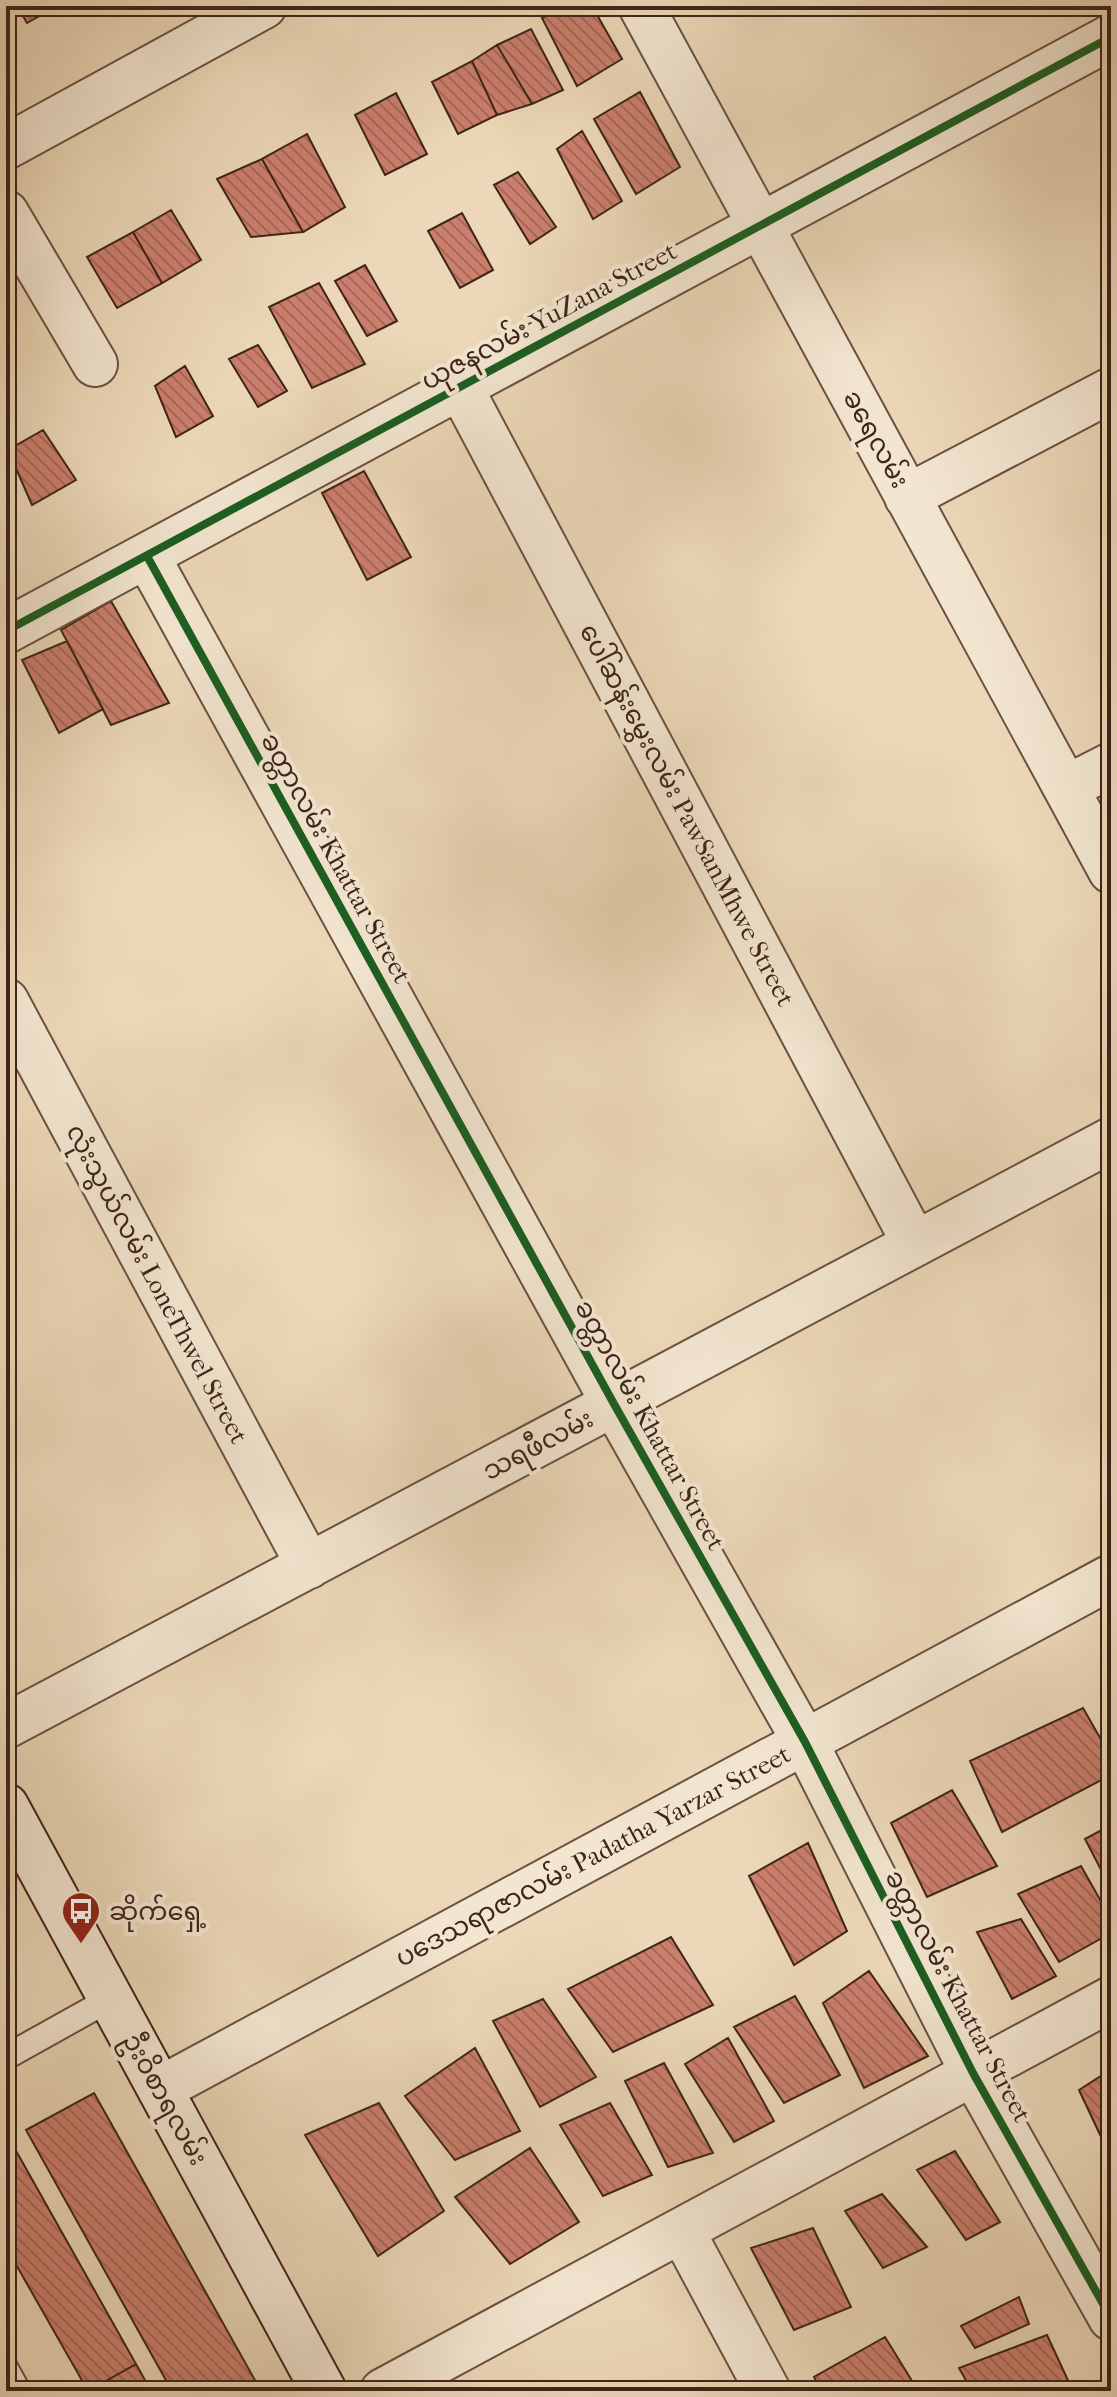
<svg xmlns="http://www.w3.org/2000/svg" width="1117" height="2397" font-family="'IM FELL French Canon','Noto Sans Myanmar',serif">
<defs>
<pattern id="building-back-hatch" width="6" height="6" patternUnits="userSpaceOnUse" patternTransform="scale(2)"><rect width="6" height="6" fill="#cb7f6d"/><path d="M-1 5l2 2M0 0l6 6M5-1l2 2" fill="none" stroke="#a66859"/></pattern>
</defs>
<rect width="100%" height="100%" fill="#ecd8b8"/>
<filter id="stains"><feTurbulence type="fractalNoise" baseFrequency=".0025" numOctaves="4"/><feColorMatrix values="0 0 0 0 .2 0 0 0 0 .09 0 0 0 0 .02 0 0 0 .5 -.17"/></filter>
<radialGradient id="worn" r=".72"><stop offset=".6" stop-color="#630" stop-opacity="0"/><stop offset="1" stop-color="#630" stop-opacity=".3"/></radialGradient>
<path fill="url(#building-back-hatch)" stroke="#3e2419" stroke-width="2" d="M17 6H57L27 23Z
M566 6H592L622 59 577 86 542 18Z
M531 29 563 90 532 104 497 45Z
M497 45 532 104 497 115 472 61Z
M472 61 497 115 458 134 432 82Z
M640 92 680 167 636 194 594 119Z
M396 93 427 154 385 175 355 115Z
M582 131 622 201 593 219 557 149Z
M307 134 345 207 303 232 262 159Z
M262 159 303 232 251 237 217 179Z
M518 172 556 227 530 244 494 185Z
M171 210 201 260 162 283 133 232Z
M462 213 493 270 460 288 428 231Z
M133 232 162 283 117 308 87 257Z
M365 265 397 321 367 336 335 281Z
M319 283 365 364 312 388 269 307Z
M258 345 287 391 258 407 229 359Z
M185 366 213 416 176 437 155 386Z
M43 430 76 480 32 505 8 450Z
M364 471 411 557 367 580 322 493Z
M111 601 169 703 111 725 61 630Z
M67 641 103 709 59 733 22 660Z
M1083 1708 1111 1757V1775L1002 1832 970 1761Z
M952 1790 997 1866 927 1897 891 1823Z
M1111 1825V1889L1085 1839Z
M808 1843 847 1931 794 1965 749 1876Z
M1081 1866 1111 1919V1933L1059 1962 1018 1894Z
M1021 1919 1056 1976 1012 1999 977 1932Z
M671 1937 713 2005 613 2052 568 1989Z
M869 1971 928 2056 864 2088 823 2003Z
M795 1996 840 2075 784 2103 734 2027Z
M543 1999 596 2077 540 2107 493 2021Z
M728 2038 774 2121 734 2142 685 2064Z
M475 2048 520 2131 455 2160 405 2096Z
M664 2063 713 2153 668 2167 625 2081Z
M1107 2072 1111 2079V2158L1079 2090Z
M94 2093 261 2391H172L26 2130Z
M379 2103 444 2211 378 2256 305 2135Z
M610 2103 652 2175 603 2196 560 2125Z
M6 2133 136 2364 88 2391 6 2247Z
M530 2148 579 2222 510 2264 455 2197Z
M955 2151 1000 2222 966 2240 917 2170Z
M882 2194 927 2247 883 2268 845 2211Z
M813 2228 851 2307 794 2330 751 2248Z
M1019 2297 1029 2324 975 2348 961 2326Z
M1047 2335 1072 2389 1067 2391H972L959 2368Z
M885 2337 917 2389 913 2391H821L814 2377Z
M136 2364 151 2391H88Z"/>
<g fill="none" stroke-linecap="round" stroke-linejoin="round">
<defs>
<path id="service" d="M6 2057 110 1999
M6 2369 18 2391"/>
<path id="minor" d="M641 6 1111 871
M6 213 95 364
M460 387 915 1244
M907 497 1111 390
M147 556 614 1404 805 1742 973 2073 1111 2318
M6 631 1111 37
M1066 788 1111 765
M6 1001 309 1566
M6 1726 1111 1140
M160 2089 1111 1577
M682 2231 768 2391
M383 2391 1111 1999"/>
<path id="tertiary" d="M6 147 264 6"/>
<path id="secondary" d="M6 1806 324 2391"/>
</defs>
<use href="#service" stroke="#6a5141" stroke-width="28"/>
<use href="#minor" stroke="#6a5141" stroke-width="48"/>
<use href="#tertiary" stroke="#6a5141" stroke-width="48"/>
<use href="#secondary" stroke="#3e2419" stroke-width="48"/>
<use href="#service" stroke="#f3e6d1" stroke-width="24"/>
<use href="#minor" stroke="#f3e6d1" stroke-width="44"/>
<use href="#tertiary" stroke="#f3e6d1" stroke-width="44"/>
<use href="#secondary" stroke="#f3e6d1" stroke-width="44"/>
<defs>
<path id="cycleway" d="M147 556 614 1404 805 1742 973 2073 1111 2318
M6 631 1111 37"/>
</defs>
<use href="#cycleway" stroke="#f3e6d1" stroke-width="13"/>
<use href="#cycleway" stroke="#1b5e20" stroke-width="8"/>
</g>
<defs>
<symbol id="bus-pin" viewBox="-11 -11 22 30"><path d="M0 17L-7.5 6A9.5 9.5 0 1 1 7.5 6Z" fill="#8f2418" stroke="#f3e6d1"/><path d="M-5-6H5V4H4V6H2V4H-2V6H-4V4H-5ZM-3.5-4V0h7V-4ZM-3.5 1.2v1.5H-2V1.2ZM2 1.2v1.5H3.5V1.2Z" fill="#fff"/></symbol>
</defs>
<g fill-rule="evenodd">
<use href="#bus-pin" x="59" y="1889" width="44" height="60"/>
</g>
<g text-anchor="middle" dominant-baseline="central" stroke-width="8" stroke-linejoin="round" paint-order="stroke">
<g font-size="26" fill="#3e2419" stroke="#f3e6d1">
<text transform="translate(549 316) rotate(-28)">ယုဇနလမ်း YuZana Street</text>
<text transform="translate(876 439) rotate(61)">ခရေလမ်း</text>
<text transform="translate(687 815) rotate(62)">ပေါ်ဆန်းမွှေးလမ်း PawSanMhwe Street</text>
<text transform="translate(336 858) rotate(61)">ခတ္တာလမ်း Khattar Street</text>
<text transform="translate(157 1284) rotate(62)">လုံးသွယ်လမ်း LoneThwel Street</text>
<text transform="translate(650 1425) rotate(61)">ခတ္တာလမ်း Khattar Street</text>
<text transform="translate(538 1445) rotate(-28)">သရဖီလမ်း</text>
<text transform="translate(593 1856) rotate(-28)">ပဒေသရာဇာလမ်း Padatha Yarzar Street</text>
<text transform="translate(958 1996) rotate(62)">ခတ္တာလမ်း Khattar Street</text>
<text transform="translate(165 2099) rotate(61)">ဦးဝိစာရလမ်း</text>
</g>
<g font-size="26" fill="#3e2419" stroke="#f3e6d1" text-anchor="start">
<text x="109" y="1911">ဆိုက်ရှေ့</text>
</g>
</g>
<rect width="1117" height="2397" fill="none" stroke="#ecd8b8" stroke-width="32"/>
<rect x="8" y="8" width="1101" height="2381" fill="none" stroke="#3e2419" stroke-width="4"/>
<rect x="16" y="16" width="1085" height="2365" fill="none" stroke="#3e2419" stroke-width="2"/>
<rect width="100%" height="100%" filter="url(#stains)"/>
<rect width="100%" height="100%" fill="url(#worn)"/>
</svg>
